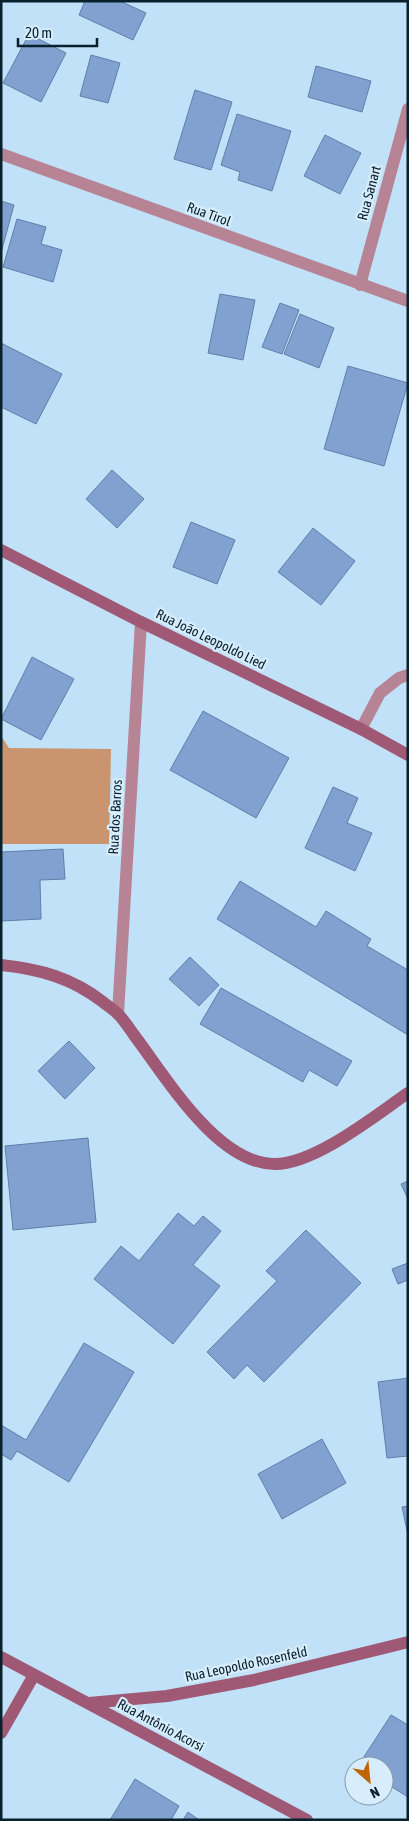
<svg xmlns="http://www.w3.org/2000/svg" width="409" height="1821" font-family="'Asap Condensed',sans-serif">
<rect width="100%" height="100%" fill="#c0e1f7"/>
<path fill="#ca946e" d="M1 736 9 748 111 749 109 844H1Z"/>
<path fill="#81a2d0" stroke="#5f7faa" d="M85 1H120L146 13 133 40 79 15Z
M29 34 66 53 41 102 3 83Z
M91 55 120 63 108 103 80 96Z
M316 66 371 81 362 112 308 97Z
M195 90 232 102 211 170 174 159Z
M237 114 291 131 272 191 238 180 240 172 221 165Z
M325 135 361 153 340 194 304 176Z
M1 201 14 205 1 253Z
M17 219 46 227 41 244 62 250 53 282 3 267Z
M220 294 255 300 243 360 208 353Z
M280 303 299 310 282 354 262 347Z
M300 314 334 328 319 368 284 354Z
M1 343 62 374 36 424 1 407Z
M348 366 408 383 384 466 324 449Z
M112 470 144 499 117 528 86 499Z
M191 522 235 540 217 584 173 567Z
M313 528 355 561 321 605 278 572Z
M32 657 74 679 41 740 1 719Z
M203 711 289 758 256 818 170 770Z
M333 787 358 798 347 823 372 833 355 871 305 848Z
M63 849 65 879 40 880 41 919 1 921V852Z
M240 881 316 927 326 911 371 939 367 946 408 970V1035L217 919Z
M190 957 219 985 199 1006 169 979Z
M221 988 352 1061 337 1086 309 1070 303 1082 200 1024Z
M69 1041 95 1068 65 1099 38 1071Z
M88 1138 96 1222 13 1230 5 1146Z
M408 1181V1199L401 1184Z
M178 1213 194 1226 203 1216 221 1231 193 1265 220 1286 173 1344 94 1279 121 1246 139 1261Z
M306 1230 361 1283 264 1382 247 1365 234 1379 207 1352 277 1281 266 1271Z
M408 1263V1280L398 1284 392 1269Z
M84 1343 134 1372 69 1482 17 1451 11 1460 1 1454V1425L26 1440Z
M408 1378V1456L387 1458 378 1382Z
M322 1439 346 1483 282 1519 258 1474Z
M408 1506V1535L402 1507Z
M391 1715 408 1725V1797L384 1782V1766H358Z
M135 1779 179 1806 171 1820H110Z
M188 1812 199 1820H183Z"/>
<g fill="none" stroke-linecap="round" stroke-linejoin="round">
<path stroke="#b68495" stroke-width="12" d="M1 154 408 301
M360 285 408 109
M361 729 380 693 399 678 408 675
M118 1014 141 622"/>
<path stroke="#9f5974" stroke-width="12" d="M1 550 141 622 361 729 408 755
M1 965C40 969 72 978 103 1002 108 1006 114 1010 118 1014 124 1020 129 1028 134 1035 166 1077 217 1164 275 1164 315 1164 376 1115 408 1093
M1 1657 307 1820
M89 1703 167 1696 254 1680 408 1642
M1 1733 34 1675"/>
</g>
<g text-anchor="middle" dominant-baseline="central" stroke-width="4.5" stroke-linejoin="round" paint-order="stroke">
<g font-size="14" fill="#09202d" stroke="#d7edfb">
<text transform="translate(369 193) rotate(-75)">Rua Sanart</text>
<text transform="translate(209 214) rotate(20)">Rua Tirol</text>
<text transform="translate(211 639) rotate(26)">Rua João Leopoldo Lied</text>
<text transform="translate(115 817) rotate(-87)">Rua dos Barros</text>
<text transform="translate(246 1664) rotate(-12)">Rua Leopoldo Rosenfeld</text>
<text transform="translate(161 1725) rotate(28)">Rua Antônio Acorsi</text>
</g>
</g>
<rect width="409" height="1821" fill="none" stroke="#09202d" stroke-width="5"/>
<g transform="translate(369 1781) rotate(153)"><circle r="24" fill="#d7edfb" stroke="#859ba9"/>
<path d="M0-4L9 19L0 12L-9 19Z" fill="#be6505"/>
<text y="-8" font-size="14" font-weight="bold" text-anchor="middle" fill="#09202d">N</text>
</g>
<path d="M18 38v8h79v-8" fill="none" stroke="#09202d" stroke-width="2.5"/>
<text x="25" y="38" font-size="15" fill="#09202d" stroke="#d7edfb" stroke-width="4" paint-order="stroke">20 m</text>
</svg>
